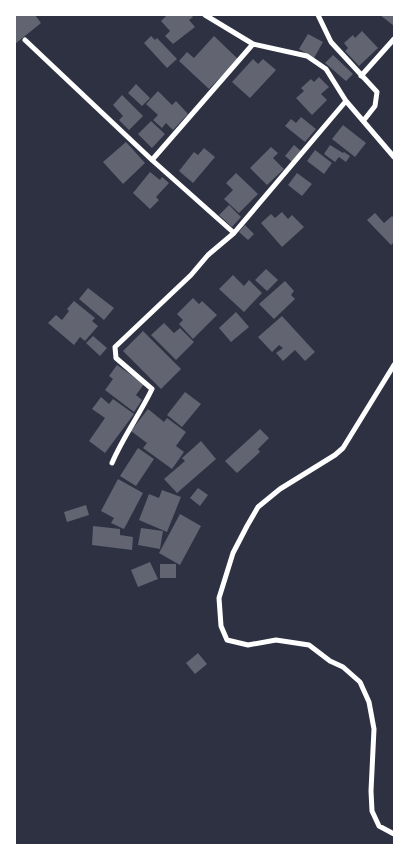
<svg xmlns="http://www.w3.org/2000/svg" width="409" height="860" font-family="Signika,sans-serif">
<rect width="100%" height="100%" fill="#2d3142"/>
<path fill="#626471" d="M15 15H35L41 23 15 44Z
M167 15H191L193 17 189 20 195 27 173 44 165 36 170 31 161 21Z
M380 15H394V26Z
M362 31 378 48 359 66 345 51 348 48 344 43 353 35 355 38Z
M308 34 323 42 314 58 299 49Z
M151 36 155 40 157 38 177 59 167 68 144 43Z
M214 36 238 59 209 89 179 61 187 52 194 58Z
M333 55 353 74 346 81 325 63Z
M253 59 258 64 263 59 276 70 250 98 232 82Z
M319 77 329 87 321 94 327 100 312 115 296 98 304 91 301 88 311 79 314 82Z
M136 84 150 98 142 106 128 93Z
M158 91 172 105 176 101 188 114 173 130 166 123 162 128 153 120 158 115 146 104Z
M122 95 143 116 129 130 119 120 123 116 113 105Z
M301 117 316 129 305 142 285 126 291 119 296 123Z
M151 121 165 134 152 148 138 134Z
M343 125 366 143 355 157 332 139Z
M126 142 145 163 123 184 103 162Z
M294 145 301 151 292 162 285 156Z
M330 145 343 153 344 152 350 156 346 162 339 157 335 162 324 154Z
M271 147 278 153 273 158 284 169 267 185 250 168Z
M204 148 215 157 193 183 179 171 194 152 198 155Z
M315 150 332 163 324 174 307 161Z
M150 172 160 180 162 177 169 183 156 197 159 200 150 209 133 193Z
M236 173 258 194 239 213 224 199 233 190 226 183Z
M297 173 312 184 302 196 288 185Z
M229 205 241 217 232 227 219 215Z
M282 212 288 219 292 215 304 227 282 247 261 223 271 214 275 218Z
M375 213 384 223 392 216 394 218V242L391 245 367 220Z
M245 225 254 234 248 240 239 232Z
M266 269 278 280 267 291 255 280Z
M233 275 244 286 249 280 262 293 244 312 219 289Z
M285 281 294 291 291 295 295 299 274 319 259 304Z
M88 288 114 308 104 320 79 299Z
M193 298 199 304 202 301 217 315 193 339 179 324 183 320 177 314Z
M74 301 95 318 92 321 98 326 85 341 80 337 74 345 48 323 56 315 62 320 69 311 67 309Z
M236 312 249 327 231 342 219 328Z
M282 316 315 352 305 361 295 350 283 361 276 353 283 348 279 345 272 352 258 337Z
M164 323 174 333 180 328 194 342 176 360 151 335Z
M143 331 181 369 161 389 123 351Z
M93 336 107 348 100 356 86 343Z
M117 365 144 384 136 395 142 400 134 412 105 390 113 379 109 376Z
M185 392 201 404 182 427 167 415Z
M101 397 109 404 113 399 134 414 105 453 89 441 105 418 92 409Z
M148 409 164 422 167 418 186 432 176 446 184 452 172 469 143 448 147 443 131 431Z
M260 429 269 438 258 449 260 452 237 473 225 461Z
M201 441 216 459 177 493 164 479 185 461 182 458Z
M138 448 154 459 136 486 120 476Z
M118 479 143 493 124 529 111 523 114 518 101 511Z
M198 488 208 495 200 506 190 498Z
M162 490 181 497 167 532 139 520 149 494 159 498Z
M86 505 89 515 67 522 64 512Z
M180 514 201 526 180 565 159 553Z
M93 526 120 529V535L133 537 132 550 92 545Z
M141 528 163 531 160 549 138 545Z
M150 562 158 579 138 587 131 570Z
M160 564H176V578H160Z
M198 653 207 664 195 674 186 663Z"/>
<g fill="none" stroke-linecap="round" stroke-linejoin="round">
<path stroke="#fff" stroke-width="5" d="M205 15 253 44 307 56 326 69 346 101 394 157
M318 15 331 42 377 92 375 106 364 120
M25 40 152 160 234 233
M361 76 394 39
M152 160 253 44
M394 365 343 448 335 455 280 489 258 507 247 526 233 553 219 598 221 626 227 640 248 645 276 640 309 645 330 661 343 667 360 682 369 702 374 729 371 791 372 811 379 826 394 834
M112 463C123 437 140 414 152 389L116 358 115 347 191 275 208 255 234 233 346 101"/>
</g>
<rect width="409" height="860" fill="none" stroke="#ffffff" stroke-width="32"/>
</svg>
